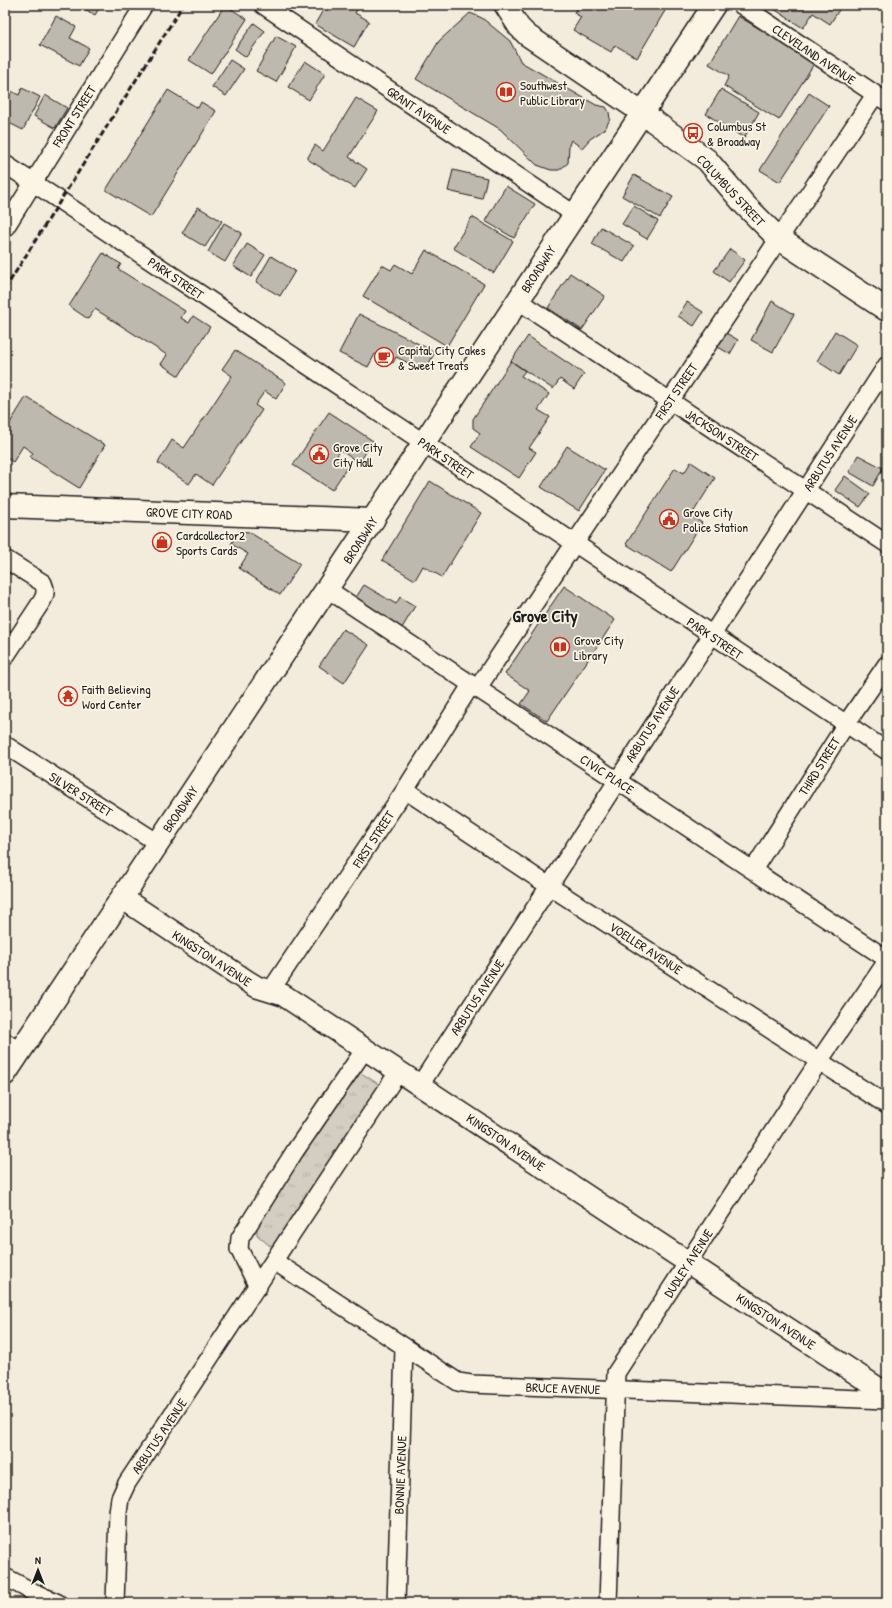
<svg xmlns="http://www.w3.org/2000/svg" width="892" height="1608" font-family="'Patrick Hand',sans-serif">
<defs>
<pattern id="grass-tufts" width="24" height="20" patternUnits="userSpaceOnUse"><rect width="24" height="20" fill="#d3cec1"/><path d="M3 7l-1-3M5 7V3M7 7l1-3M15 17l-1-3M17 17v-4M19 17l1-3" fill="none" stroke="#b5b0a5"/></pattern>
</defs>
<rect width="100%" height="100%" fill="#f3ecdd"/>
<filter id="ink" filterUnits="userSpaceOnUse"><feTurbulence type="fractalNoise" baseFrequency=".025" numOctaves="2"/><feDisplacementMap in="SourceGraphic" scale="8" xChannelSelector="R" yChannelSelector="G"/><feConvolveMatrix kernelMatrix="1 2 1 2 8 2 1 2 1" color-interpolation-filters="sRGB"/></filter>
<g filter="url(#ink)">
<path fill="url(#grass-tufts)" stroke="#78756e" d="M358 1071 380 1085 277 1241 270 1246 257 1235V1221Z"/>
<path fill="#beb9ae" stroke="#1c1c1c" d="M77 5H101L95 15Z
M225 5 247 19 211 74 189 60Z
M326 5H360L355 13 369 21 354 47 315 24Z
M578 5H659L666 9 637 58 615 45 611 52 573 30 581 17 574 13Z
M768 5H842L830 24 813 13 803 28Z
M470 13 482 18 510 41 521 62 596 105 606 107 609 112 610 119 605 129 590 139 582 148 571 140 569 145 568 163 559 170H551L537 165 500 129 416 79 439 41Z
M56 16 76 27 70 38 89 48 79 66 40 45Z
M738 16 815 62 779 120 724 86 729 76 709 64Z
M254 23 265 31 246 57 235 49Z
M276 36 296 47 276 82 256 71Z
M230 60 244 69 226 96 212 87Z
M305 61 325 74 309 100 288 87Z
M22 88 40 97 23 130 5 121V103L11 91 19 95Z
M721 89 759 112 744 138 706 114Z
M168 90 198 108 201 102 216 111 151 217 106 190Z
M809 93 829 106 780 182 760 170Z
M45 95 67 108 55 128 34 116Z
M356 98 378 111 349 157 367 169 355 188 307 159 315 145 323 151Z
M453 170 487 178 482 199 448 191Z
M634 175 673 197 660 218 622 196Z
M506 186 535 204 514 238 485 221Z
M634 206 658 221 647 239 622 224Z
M198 207 222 221 205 247 182 233Z
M472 217 513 241 494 273 453 248Z
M224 223 242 233 225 262 208 252Z
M601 227 634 246 624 262 592 244Z
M247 244 265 255 251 277 233 266Z
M730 249 745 260 729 282 714 271Z
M426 250 484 284 447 346 363 296 382 265 391 270 395 264 412 274Z
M103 253 121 264 118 269 185 311 181 318 189 323 193 316 210 327 179 376 161 364 167 355 95 309 88 319 69 306Z
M271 256 295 271 280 296 256 282Z
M570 273 605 296 582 330 548 308Z
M772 301 794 314 773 352 751 340Z
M687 302 703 312 694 326 678 316Z
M359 314 435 352 425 371 396 357 393 363 375 354 368 367 339 353Z
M835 331 857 345 839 375 817 361Z
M726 333 738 340 730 354 718 347Z
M528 336 584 374 574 389 560 379 553 389 511 361Z
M235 350 286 383 276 399 265 391 255 405 262 410 212 485 196 474 189 484 158 463 172 440 184 448 232 376 222 369Z
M511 361 525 371 521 376 549 394 538 410 550 417 529 448 536 452 519 478 471 447 480 433 473 428V419Z
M26 397 105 445 79 488 30 457 33 453 23 446 13 462 5 457V431Z
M329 412 373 441 359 463 340 450 336 458 348 466 332 490 293 465Z
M567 446 605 470 579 511 541 487Z
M858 455 883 468 873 486 849 472Z
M691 462 715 478 691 516 702 523 671 572 626 544 675 468 684 473Z
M845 476 870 494 860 507 835 490Z
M430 481 481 513 442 577 423 566 415 580 382 560Z
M239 531 249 532 300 564 280 595 239 568 248 554 231 544Z
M364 585 396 604 400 597 415 606 402 628 355 599Z
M564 586 615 620 547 721 521 704 530 691 505 674Z
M343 629 369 645 344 683 319 666Z"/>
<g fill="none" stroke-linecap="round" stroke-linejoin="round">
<defs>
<path id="minor" d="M263 5 574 214
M741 5 887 102
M5 164 887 751
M5 228 144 5
M517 300 887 544
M5 559 43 583C46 590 46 594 42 601L5 657
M327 589 887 959
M477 689 875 95
M5 745 158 843
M405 790 549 886 887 1105
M753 870 846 724 887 664
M271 990 405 790 471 685
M5 1042 19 1051
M420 1085 887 365
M274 1261 458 1382 471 1384 887 1400
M258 1287 239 1249 240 1238 295 1151 365 1049
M5 1577 35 1593 58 1603
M115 1603 118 1513 120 1498 127 1483 399 1071
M396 1603 404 1348
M608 1603 616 1373 819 1061 887 961"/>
<path id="tertiary" d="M505 5 519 27 527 35 641 112
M122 898 247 981 257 987 283 995 887 1394"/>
<path id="secondary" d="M641 112 707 160 744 204 778 238 887 310
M5 506 373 520"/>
<path id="primary" d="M5 1074 714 5"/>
</defs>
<use href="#minor" stroke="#1c1c1c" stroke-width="20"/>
<use href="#tertiary" stroke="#1c1c1c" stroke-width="24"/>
<use href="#secondary" stroke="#1c1c1c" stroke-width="25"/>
<use href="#primary" stroke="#1c1c1c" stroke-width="25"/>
<use href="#minor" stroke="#fcf5e5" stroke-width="17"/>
<use href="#tertiary" stroke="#fcf5e5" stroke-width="21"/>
<use href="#secondary" stroke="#fcf5e5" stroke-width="22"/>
<use href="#primary" stroke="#fcf5e5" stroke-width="22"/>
<path stroke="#1c1c1c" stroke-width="3" stroke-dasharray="6 3" stroke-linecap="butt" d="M5 289 183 5"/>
</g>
</g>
<defs>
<symbol id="library-ring" viewBox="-11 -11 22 22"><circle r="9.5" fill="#fcf5e5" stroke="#c8321e" stroke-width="1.5"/><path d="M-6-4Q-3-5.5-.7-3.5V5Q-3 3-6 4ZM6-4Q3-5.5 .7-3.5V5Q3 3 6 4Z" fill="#c8321e"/></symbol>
<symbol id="bus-ring" viewBox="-11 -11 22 22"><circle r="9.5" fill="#fcf5e5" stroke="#c8321e" stroke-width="1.5"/><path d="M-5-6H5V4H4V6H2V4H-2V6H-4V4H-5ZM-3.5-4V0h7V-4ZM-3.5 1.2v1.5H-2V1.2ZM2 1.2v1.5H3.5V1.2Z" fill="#c8321e"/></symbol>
<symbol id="cafe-ring" viewBox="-11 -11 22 22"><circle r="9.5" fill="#fcf5e5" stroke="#c8321e" stroke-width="1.5"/><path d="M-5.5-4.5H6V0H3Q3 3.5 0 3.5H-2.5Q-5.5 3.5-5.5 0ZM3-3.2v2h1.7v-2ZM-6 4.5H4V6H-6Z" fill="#c8321e"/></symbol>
<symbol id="civic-ring" viewBox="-11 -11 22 22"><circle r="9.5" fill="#fcf5e5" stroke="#c8321e" stroke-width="1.5"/><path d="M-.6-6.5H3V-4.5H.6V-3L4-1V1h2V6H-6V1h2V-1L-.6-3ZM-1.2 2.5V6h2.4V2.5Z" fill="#c8321e"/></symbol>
<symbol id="shop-ring" viewBox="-11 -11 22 22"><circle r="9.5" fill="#fcf5e5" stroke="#c8321e" stroke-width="1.5"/><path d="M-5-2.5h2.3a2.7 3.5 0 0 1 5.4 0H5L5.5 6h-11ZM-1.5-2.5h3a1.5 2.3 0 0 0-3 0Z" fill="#c8321e"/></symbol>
<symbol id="temple-ring" viewBox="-11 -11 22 22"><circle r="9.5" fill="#fcf5e5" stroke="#c8321e" stroke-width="1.5"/><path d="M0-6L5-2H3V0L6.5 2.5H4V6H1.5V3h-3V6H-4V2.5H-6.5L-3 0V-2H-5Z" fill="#c8321e"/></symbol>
</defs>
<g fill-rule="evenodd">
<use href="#library-ring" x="495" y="81" width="22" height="22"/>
<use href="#bus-ring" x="682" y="122" width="22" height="22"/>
<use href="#cafe-ring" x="373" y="346" width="22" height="22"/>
<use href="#civic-ring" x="308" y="443" width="22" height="22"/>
<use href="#civic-ring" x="658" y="508" width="22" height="22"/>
<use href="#shop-ring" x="151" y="531" width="22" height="22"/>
<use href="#library-ring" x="549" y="636" width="22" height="22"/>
<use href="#temple-ring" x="57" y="685" width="22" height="22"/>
</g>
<g text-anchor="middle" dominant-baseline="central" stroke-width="3.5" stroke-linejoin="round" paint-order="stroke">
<g font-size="13" fill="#1c1c1c" stroke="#fcf5e5">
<text transform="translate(814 54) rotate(34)">CLEVELAND AVENUE</text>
<text transform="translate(419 110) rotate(34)">GRANT AVENUE</text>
<text transform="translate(74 116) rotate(-58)">FRONT STREET</text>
<text transform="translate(731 190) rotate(47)">COLUMBUS STREET</text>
<text transform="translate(538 269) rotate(-57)">BROADWAY</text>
<text transform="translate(176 278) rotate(34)">PARK STREET</text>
<text transform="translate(676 391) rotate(-56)">FIRST STREET</text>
<text transform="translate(722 435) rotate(33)">JACKSON STREET</text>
<text transform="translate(830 453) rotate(-57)">ARBUTUS AVENUE</text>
<text transform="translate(446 458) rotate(34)">PARK STREET</text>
<text transform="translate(189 513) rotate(2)">GROVE CITY ROAD</text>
<text transform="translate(360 540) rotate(-57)">BROADWAY</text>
<text transform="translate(715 638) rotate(34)">PARK STREET</text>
<text transform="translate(652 724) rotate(-57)">ARBUTUS AVENUE</text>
<text transform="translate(819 766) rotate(-58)">THIRD STREET</text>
<text transform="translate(607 774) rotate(33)">CIVIC PLACE</text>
<text transform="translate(81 794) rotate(32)">SILVER STREET</text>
<text transform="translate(180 809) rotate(-56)">BROADWAY</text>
<text transform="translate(373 839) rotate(-57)">FIRST STREET</text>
<text transform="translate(646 948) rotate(33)">VOELLER AVENUE</text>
<text transform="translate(212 958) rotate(33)">KINGSTON AVENUE</text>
<text transform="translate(477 997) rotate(-57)">ARBUTUS AVENUE</text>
<text transform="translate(506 1142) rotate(34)">KINGSTON AVENUE</text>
<text transform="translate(688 1263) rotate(-57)">DUDLEY AVENUE</text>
<text transform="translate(776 1321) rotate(33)">KINGSTON AVENUE</text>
<text transform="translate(563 1388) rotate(2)">BRUCE AVENUE</text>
<text transform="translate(159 1436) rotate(-56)">ARBUTUS AVENUE</text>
<text transform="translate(400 1475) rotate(-88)">BONNIE AVENUE</text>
</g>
<g font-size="13" fill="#1c1c1c" stroke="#fcf5e5" text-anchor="start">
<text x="520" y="85">Southwest<tspan x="520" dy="15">Public Library</tspan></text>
<text x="707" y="126">Columbus St<tspan x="707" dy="15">&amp; Broadway</tspan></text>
<text x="398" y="350">Capital City Cakes<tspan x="398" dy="15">&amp; Sweet Treats</tspan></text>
<text x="333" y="447">Grove City<tspan x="333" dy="15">City Hall</tspan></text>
<text x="683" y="512">Grove City<tspan x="683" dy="15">Police Station</tspan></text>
<text x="176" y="535">Cardcollector2<tspan x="176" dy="15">Sports Cards</tspan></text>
<text x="574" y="640">Grove City<tspan x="574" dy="15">Library</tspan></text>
<text x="82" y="689">Faith Believing<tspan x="82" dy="15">Word Center</tspan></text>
</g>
<g font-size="17" font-weight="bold" fill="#1c1c1c" stroke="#fcf5e5">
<text x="545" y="615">Grove City</text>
</g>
</g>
<rect width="892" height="1608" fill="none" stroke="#fcf5e5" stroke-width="20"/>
<rect x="10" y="10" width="872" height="1588" fill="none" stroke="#1c1c1c" stroke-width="1.5" filter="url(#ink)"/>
<g transform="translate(38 1570)" stroke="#fcf5e5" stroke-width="3" paint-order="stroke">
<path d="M0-3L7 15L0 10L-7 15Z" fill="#1c1c1c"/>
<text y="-6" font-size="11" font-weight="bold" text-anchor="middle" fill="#1c1c1c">N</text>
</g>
</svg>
